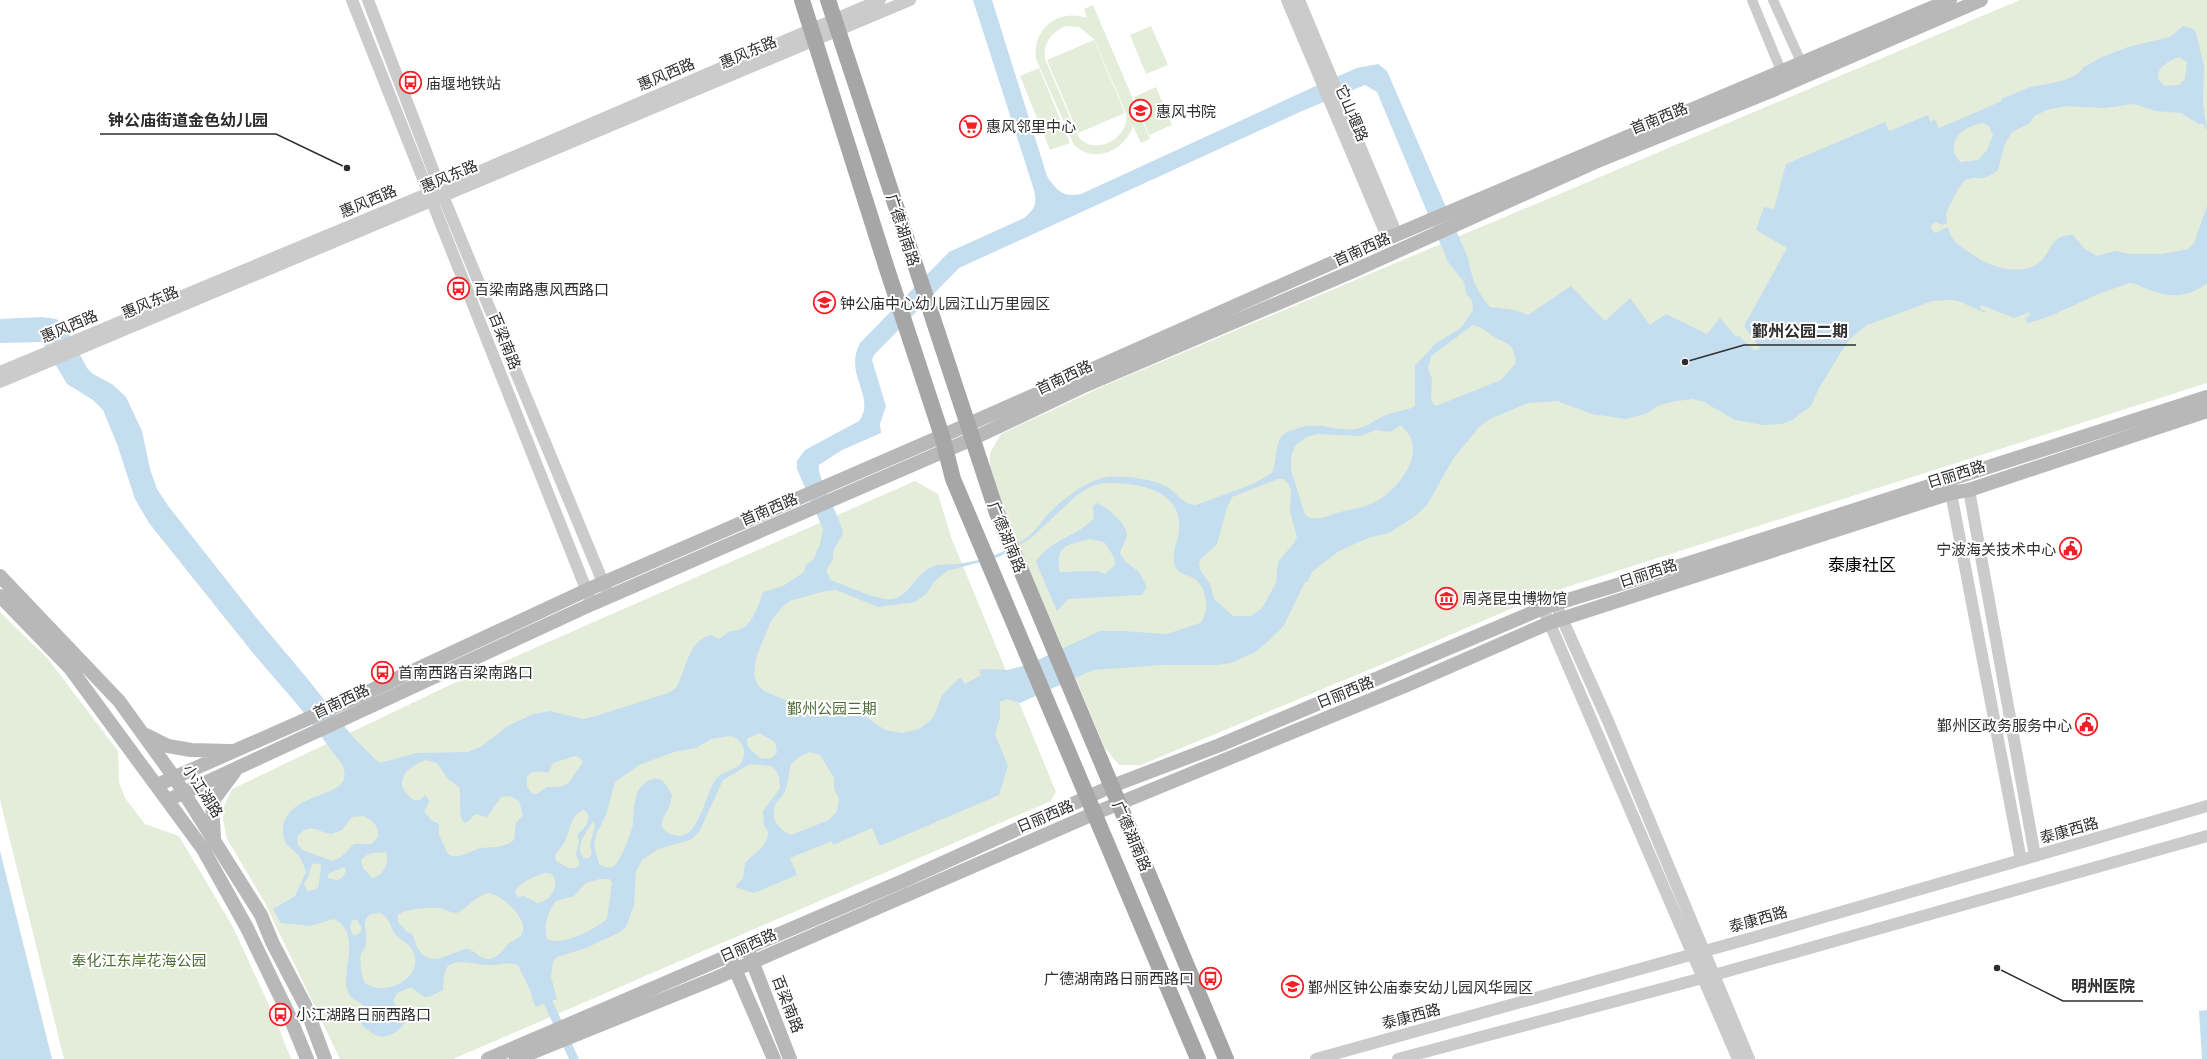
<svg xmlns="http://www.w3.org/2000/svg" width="2207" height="1059" font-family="'Titillium Web','Noto Sans SC',sans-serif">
<rect width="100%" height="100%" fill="#fff"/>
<path fill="#e4edda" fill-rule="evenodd" d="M2020 0H2207V383L1545 594 1378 666 1141 765H1119L1105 748 990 476V453L1001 434 1106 385Z
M1093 5 1150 139 1141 143 1133 126C1125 150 1095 165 1074 145L1036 59C1032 29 1058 8 1087 18L1084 9ZM1065 26 1079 27 1094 39 1126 113C1131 138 1094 158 1078 136L1045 59C1043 43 1051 33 1065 26Z
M1151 26 1168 65 1146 74 1130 35Z
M1094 40 1125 113 1078 133 1047 60Z
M1039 68 1070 143 1050 150 1020 76Z
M1156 87 1172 125 1149 135 1134 97Z
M915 481 938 494 951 537 1056 792 1051 801 453 1059H340L264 901 227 839 223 820 224 806 232 789 448 686Z
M0 612 48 659 118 751 119 782 125 798 145 824 179 836 233 927 274 1016 291 1059H64L0 800Z"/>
<path fill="#c4ddef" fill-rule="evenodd" d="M973 0H992L1047 176C1056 190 1063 198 1081 194L1318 85 1357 68 1378 64 1387 71 1468 258C1471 276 1477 293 1490 307L1515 310 1528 315 1571 286 1605 321 1630 298 1650 325 1666 314 1707 334 1720 318 1736 337 1738 335 1755 351 1760 348 1744 326 1787 248 1756 230 1764 207 1774 209 1786 164 1885 122 1889 131 1928 115 1930 122 1935 119 1939 128 2002 101 2001 99 2030 87 2062 81 2078 74 2084 67 2102 57 2128 47 2170 37 2183 26 2193 29 2196 33 2204 66 2203 104 2207 130 2203 124H2199L2181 113 2156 111 2134 104 2105 108 2066 106 2047 110 2034 116 2030 123 2012 132 2004 146 1998 170 1993 174 1984 178H1973L1965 180 1958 189 1946 213 1947 223 1942 225 1936 222 1931 225V228L1935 233 1948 227C1952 245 1963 247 1976 257 1991 267 2020 276 2037 264 2053 253 2048 235 2073 235L2085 249 2097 256 2115 251 2129 254H2162L2188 249 2194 243 2207 206V283C2189 298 2167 298 2147 289 2141 287 2136 283 2130 283 2126 284 2122 286 2118 287 2086 296 2060 316 2027 323L2025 318 2030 316 2029 312 2014 318 1981 305 1980 309 1986 311 1985 313 1961 302 1951 300 1932 301 1867 325 1850 339 1843 349 1819 388 1811 406 1792 420 1782 424 1763 425 1735 420 1704 402 1692 399 1671 402 1657 406 1648 413 1626 419 1592 414 1557 401 1528 403 1490 419 1480 426 1453 459 1427 505 1414 517 1389 533 1368 538 1339 551 1312 572 1307 582H1305L1284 625 1278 632 1257 651 1242 658 1231 663 1216 665H1162L1093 670 1020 703 1007 699 1000 702V718L995 734 1008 766 999 795 880 846 872 828 833 845 832 841 790 858 797 875 754 893 735 887 743 878 745 863C753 853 768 848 768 832L764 825 763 811 780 788 779 777 776 770 771 766 750 764 723 780 699 832 690 840 658 849 642 860 636 872 634 905 626 927 620 932 586 948 557 957 553 962 551 977 557 999 535 1007 530 990 518 965C506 961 499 966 487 965 474 965 460 957 447 967L444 975 443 990 431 996 424 997 411 987 397 993 393 1001C396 1008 405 1008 406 1017 406 1029 388 1039 378 1036 373 1035 367 1029 362 1026L360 1019 364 1006C360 1002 355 1001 351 997 335 979 366 935 334 919L310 926 281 923 273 909 295 896 306 872C304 866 302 860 298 855 294 849 286 847 284 839 275 796 334 799 343 781 346 776 344 771 343 766L301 709 253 653 149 523 135 499 117 444 103 410 93 400 67 384 42 342 0 343V319L42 317 56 319 64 324 87 368 93 374 112 384 126 397 142 431 150 469 157 489 169 507 254 615 311 683 353 737 379 763 417 753 468 752 482 746 506 727 533 714 550 711 583 719 596 716 668 693 676 688C686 671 688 640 711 635L719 639 730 631C751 632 757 609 763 592L783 586 804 572 806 565 813 560 820 544 823 529 797 469V461L805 450 859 421C877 396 843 376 860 343L949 252 1024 218C1035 209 1037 204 1034 190ZM2179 57 2187 62 2185 79 2179 85 2165 86C2148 73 2166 62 2179 57ZM1365 85 1377 92 1448 262 1464 282 1466 293 1472 301 1473 310 1461 328 1436 343 1415 366V406C1407 411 1400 410 1392 413 1379 416 1370 426 1356 429 1335 432 1317 420 1296 429 1292 431 1287 431 1283 435 1274 445 1277 462 1272 473L1253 484 1196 505C1182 504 1179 495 1169 488 1156 479 1117 474 1102 478 1081 484 1061 501 1047 515 1041 522 1036 530 1029 536 1008 552 983 561 957 564 946 565 938 563 928 569 913 577 910 596 892 599 878 601 845 585 831 580L826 570 833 560V551L843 534C841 518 816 476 819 465L842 450 881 433 880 424 886 406 872 360 874 355 959 268 1302 111ZM1983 123 1989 126 1993 135 1987 150 1978 160 1960 162 1954 153C1951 135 1967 126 1983 123ZM1473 325C1481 327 1484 330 1490 334 1506 345 1514 341 1516 363L1501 380 1436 406 1433 404 1431 397 1432 379 1428 368 1431 356ZM1400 426H1402C1406 431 1411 436 1412 442 1418 465 1393 494 1373 503 1363 508 1351 509 1340 512 1330 515 1315 523 1305 515L1291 470V456L1295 446 1306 437 1317 434 1360 436 1376 430 1390 432ZM1278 479H1283L1288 483 1291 490 1290 512 1297 537 1294 543 1278 562 1276 583 1262 608 1251 616H1233L1214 599 1210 584 1200 570 1199 563 1201 559 1217 544 1227 508 1232 497ZM1105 483C1136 482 1183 489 1179 530 1178 542 1171 553 1175 566 1179 576 1191 574 1197 581 1207 590 1210 613 1200 623L1167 634 1121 631H1100L1027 665 1007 670 983 669 979 670 981 675 965 684 961 678 958 679 942 695 933 718 919 729 902 733 885 730 866 717 853 704 847 702 806 706 795 704 764 691 758 685 754 676 755 666 757 655 771 621 782 607 790 601 825 591 836 590 878 607 915 602 926 594 935 581 947 571 999 557 1031 538 1077 495 1092 486ZM759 733 775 742 777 753 770 759 760 758 748 747 747 739ZM730 736C740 738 747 748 743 759 740 770 724 770 717 778 704 791 700 849 669 833 655 826 665 816 669 807 671 804 671 799 672 795 667 787 663 776 653 779 633 784 634 808 633 824 632 831 620 862 614 866 608 869 604 867 599 864L594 846 596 835 606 815 615 782 639 765 674 752 696 748 711 739ZM810 752 820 755 834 778V789L839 798 837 811 829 820 791 835C778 830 769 817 776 803 779 799 783 796 785 791 794 769 781 764 810 752ZM575 756 580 758 583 762 581 765C566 784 573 787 547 787L537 794 531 793 527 786V777C534 768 539 773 549 772L553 763ZM426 760 437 763 448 779 459 787C462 797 457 815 464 823L469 821 475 814 487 817 501 797 510 796 519 801 523 815 516 823 514 840C504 848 492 847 481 848 471 850 458 861 448 854L439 835V824L431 820 424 811 429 802 428 798 425 795 420 800H414C390 783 406 767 426 760ZM583 810 587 812C591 823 584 828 577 835L579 841 576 854 580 865C571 873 564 865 556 861L555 856C557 851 561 848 564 843 571 831 569 817 583 810ZM363 816C373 820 379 826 378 837L372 844H354L341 857 333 861 302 850 298 845 297 836C313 821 317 833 332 834L342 830 352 817ZM593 822 595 825 590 845 592 854 589 858H584C573 849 587 830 593 822ZM386 852C390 862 383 877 372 878L363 868 361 861C365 852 377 853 386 852ZM314 863 321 865C321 872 319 881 318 888L309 891 306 890 304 883C311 877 308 868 314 863ZM344 867 346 870 344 876 338 880 328 878V874ZM545 873 552 874C561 885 550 902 537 903L524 896 518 897 515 892C519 882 535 876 545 873ZM600 879H609L612 882 607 919C595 929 563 947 547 939 543 925 548 912 556 901L574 896 586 883ZM488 893C502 895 529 918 522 934 519 940 511 940 507 945 503 951 496 959 487 959 480 958 475 951 468 949 452 950 432 970 419 950 415 945 415 938 411 933L407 932 398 922V915C404 909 430 907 439 908 445 909 451 913 457 913 469 907 475 896 488 893ZM380 913C391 918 389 926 396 935 401 941 409 942 413 951 425 978 384 999 364 982 362 975 359 962 361 954 363 950 366 947 366 943 368 933 360 920 371 914ZM352 920H357L361 927V932L356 935H353L350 927Z
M1097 503C1107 507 1127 524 1127 535 1126 540 1122 547 1120 553L1126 562 1139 572 1147 587 1142 595 1068 599 1057 611 1036 562C1048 540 1079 536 1094 518L1093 506ZM1089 539 1104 542 1114 557 1115 565 1105 574 1098 571 1060 572C1054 546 1067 545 1089 539Z
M0 851 52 1059H0Z
M2207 1010V1059H2202L2199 1011Z"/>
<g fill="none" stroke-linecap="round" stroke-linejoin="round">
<path stroke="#c4ddef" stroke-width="9" d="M543 991 574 1059"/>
<path stroke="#cbcbcb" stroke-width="10" d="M1752 0 1782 73
M1773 0 1802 64"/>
<path stroke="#cbcbcb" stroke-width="12" d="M352 0 592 604
M368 0 443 196 607 592
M1287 0 1388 239
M1299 0 1397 235
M0 372 429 193 880 0
M0 382 910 0
M1969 490 2035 856
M1951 493 2021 860
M1555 603 1608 721 1749 1059
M1543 608 1738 1059
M1316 1059 1755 937 2207 806
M1398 1059 1714 975 2207 836"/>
<path stroke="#b8b8b8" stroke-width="14" d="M0 576 119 701 174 777 261 915 272 942 305 1005 325 1059
M0 596 70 668 203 849 247 928 288 1013 307 1059
M146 735 168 746 191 750 230 751
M157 785 357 697 589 589 942 436 1379 242 1950 0
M168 800 592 604 972 439 1086 385 1351 272 1595 162 1771 91 1981 0
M214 838 212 802 235 771
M749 953 790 1059
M732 962 774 1059
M488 1059 903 881 1112 786 1220 745 1548 606 1686 564 2207 397
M516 1059 716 978 1093 814 1407 685 1549 623 1951 493 1969 490 2207 411"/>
<path stroke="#a6a6a6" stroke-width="16" d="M802 0 887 269 942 436 953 479 1198 1059
M828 0 997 513 1226 1059"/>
</g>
<defs>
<symbol id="bus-ring" viewBox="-11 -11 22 22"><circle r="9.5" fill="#fff" stroke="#f61f28" stroke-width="1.5"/><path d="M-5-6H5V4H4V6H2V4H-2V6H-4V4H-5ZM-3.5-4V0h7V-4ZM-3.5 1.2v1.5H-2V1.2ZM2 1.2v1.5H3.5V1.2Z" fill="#f61f28"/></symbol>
<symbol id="school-ring" viewBox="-11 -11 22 22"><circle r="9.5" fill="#fff" stroke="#f61f28" stroke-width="1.5"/><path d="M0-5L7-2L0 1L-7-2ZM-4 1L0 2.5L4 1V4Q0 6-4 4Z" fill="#f61f28"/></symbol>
<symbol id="supermarket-ring" viewBox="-11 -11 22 22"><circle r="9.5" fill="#fff" stroke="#f61f28" stroke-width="1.5"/><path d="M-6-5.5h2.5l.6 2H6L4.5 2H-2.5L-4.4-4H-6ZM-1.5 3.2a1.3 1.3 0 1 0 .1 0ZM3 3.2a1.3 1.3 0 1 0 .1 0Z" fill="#f61f28"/></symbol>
<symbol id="civic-ring" viewBox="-11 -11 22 22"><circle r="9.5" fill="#fff" stroke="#f61f28" stroke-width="1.5"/><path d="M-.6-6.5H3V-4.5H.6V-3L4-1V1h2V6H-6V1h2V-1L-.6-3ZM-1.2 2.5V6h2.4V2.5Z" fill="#f61f28"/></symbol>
<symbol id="museum-ring" viewBox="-11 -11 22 22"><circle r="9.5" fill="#fff" stroke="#f61f28" stroke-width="1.5"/><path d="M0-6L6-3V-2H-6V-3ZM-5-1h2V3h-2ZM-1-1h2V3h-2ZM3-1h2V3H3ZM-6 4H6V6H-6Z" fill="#f61f28"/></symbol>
</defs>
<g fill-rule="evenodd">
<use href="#bus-ring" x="398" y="70" width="25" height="25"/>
<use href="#school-ring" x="1128" y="98" width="25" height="25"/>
<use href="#supermarket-ring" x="958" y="114" width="25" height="25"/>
<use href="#bus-ring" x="446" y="276" width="25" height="25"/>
<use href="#school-ring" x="812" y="290" width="25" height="25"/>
<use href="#civic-ring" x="2058" y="536" width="25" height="25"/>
<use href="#museum-ring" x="1434" y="586" width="25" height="25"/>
<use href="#bus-ring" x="370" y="660" width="25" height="25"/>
<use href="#civic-ring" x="2074" y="712" width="25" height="25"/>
<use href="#bus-ring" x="1198" y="966" width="25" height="25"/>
<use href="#school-ring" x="1280" y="974" width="25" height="25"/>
<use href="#bus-ring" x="268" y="1002" width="25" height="25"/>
</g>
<g text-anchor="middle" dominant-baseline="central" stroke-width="4" stroke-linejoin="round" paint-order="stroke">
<g font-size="15" fill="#2e2e2e" stroke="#fff">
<text transform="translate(748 52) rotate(-23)">惠风东路</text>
<text transform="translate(666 74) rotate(-23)">惠风西路</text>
<text transform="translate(1352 113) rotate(67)">它山堰路</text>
<text transform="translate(1659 118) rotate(-22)">首南西路</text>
<text transform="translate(449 176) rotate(-23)">惠风东路</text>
<text transform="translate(368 201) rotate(-23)">惠风西路</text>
<text transform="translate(903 230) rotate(72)">广德湖南路</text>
<text transform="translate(1362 249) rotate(-24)">首南西路</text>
<text transform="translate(150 302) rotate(-23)">惠风东路</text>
<text transform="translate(69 326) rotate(-23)">惠风西路</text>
<text transform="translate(505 341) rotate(68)">百梁南路</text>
<text transform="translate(1064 377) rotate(-25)">首南西路</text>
<text transform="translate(1956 474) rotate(-17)">日丽西路</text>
<text transform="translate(769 509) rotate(-23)">首南西路</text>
<text transform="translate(1007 537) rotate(68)">广德湖南路</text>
<text transform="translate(1648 573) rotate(-18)">日丽西路</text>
<text transform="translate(1345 692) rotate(-22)">日丽西路</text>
<text transform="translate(341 701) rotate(-25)">首南西路</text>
<text transform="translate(203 791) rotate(57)">小江湖路</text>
<text transform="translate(1045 816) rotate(-23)">日丽西路</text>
<text transform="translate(2069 830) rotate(-16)">泰康西路</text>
<text transform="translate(1132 836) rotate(67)">广德湖南路</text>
<text transform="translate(1758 919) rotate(-16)">泰康西路</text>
<text transform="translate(748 945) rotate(-24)">日丽西路</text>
<text transform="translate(788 1004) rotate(69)">百梁南路</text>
<text transform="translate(1411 1016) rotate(-15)">泰康西路</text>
</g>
<g font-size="15" fill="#2e2e2e" stroke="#fff" text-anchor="start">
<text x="426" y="83">庙堰地铁站</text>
<text x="1156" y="111">惠风书院</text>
<text x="986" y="126">惠风邻里中心</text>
<text x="474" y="289">百梁南路惠风西路口</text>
<text x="840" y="303">钟公庙中心幼儿园江山万里园区</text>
<text x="2056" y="549" text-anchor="end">宁波海关技术中心</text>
<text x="1462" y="598">周尧昆虫博物馆</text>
<text x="398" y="672">首南西路百梁南路口</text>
<text x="2072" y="725" text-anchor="end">鄞州区政务服务中心</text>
<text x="1194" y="978" text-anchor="end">广德湖南路日丽西路口</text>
<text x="1308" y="987">鄞州区钟公庙泰安幼儿园风华园区</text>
<text x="296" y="1014">小江湖路日丽西路口</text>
</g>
<g font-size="15" fill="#4f6e37" stroke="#fff">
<text x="832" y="708">鄞州公园三期</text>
<text x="139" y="960">奉化江东岸花海公园</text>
</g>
<g font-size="17" fill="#000" stroke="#fff">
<text x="1862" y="565">泰康社区</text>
</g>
</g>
<path fill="none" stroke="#2e2e2e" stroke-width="1.5" d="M347 168L276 134H100M1685 362L1744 345H1856M1997 968L2063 1001H2143"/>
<g fill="#2e2e2e" stroke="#fff" stroke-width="1.5">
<circle cx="347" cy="168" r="4"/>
<circle cx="1685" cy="362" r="4"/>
<circle cx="1997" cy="968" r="4"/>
</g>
<g font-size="16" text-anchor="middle" font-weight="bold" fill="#2e2e2e" stroke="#fff" stroke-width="4" stroke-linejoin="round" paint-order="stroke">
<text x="188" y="126">钟公庙街道金色幼儿园</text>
<text x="1800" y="337">鄞州公园二期</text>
<text x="2103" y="992">明州医院</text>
</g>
</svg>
